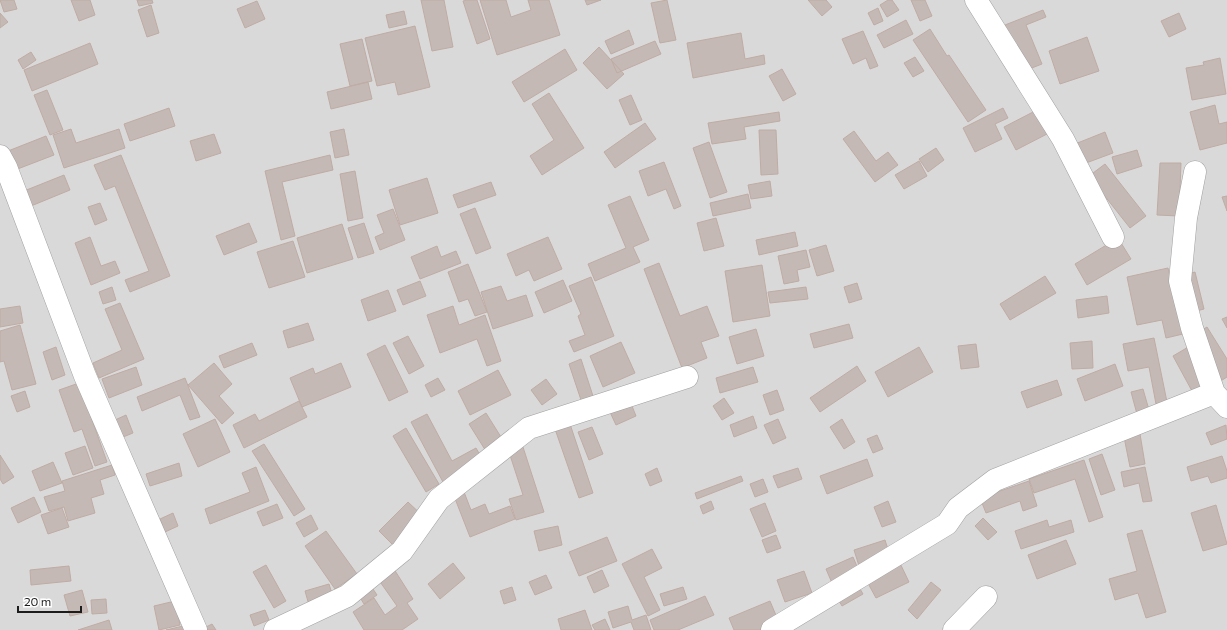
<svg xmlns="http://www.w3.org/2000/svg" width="1227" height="630" font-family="Commissioner,sans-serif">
<rect width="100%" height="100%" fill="#ede8e1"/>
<path fill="#dad9d9" d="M0 0H1227V630H0Z"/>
<path fill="#c5b9b5" stroke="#bfaca4" d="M0 0H14L17 9 4 12Z
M71 0H90L95 15 79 21Z
M137 0H152L153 3 139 6Z
M421 0H444L453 47 432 51Z
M467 0H477L490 39 477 44 463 1Z
M480 0H506L511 17 531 10 528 0H549L560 35 497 55Z
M585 0H601L587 5Z
M667 0 676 40 660 43 651 3Z
M808 0H826L832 7 822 16Z
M888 0H892L899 10 887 17 880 5Z
M911 0H925L932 16 920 21Z
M257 1 265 19 245 28 237 9Z
M151 5 159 33 147 37 138 10Z
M878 8 883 21 874 25 868 13Z
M1043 10 1046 17 1026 25 1042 64 1024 71 1005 25Z
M404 11 407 24 389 28 386 15Z
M0 13 8 22 0 28Z
M1179 13 1186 29 1169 37 1161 21Z
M906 20 913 34 884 48 877 35Z
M415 26 430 87 398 95 395 82 377 86 365 38Z
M930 29 947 56 949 55 986 110 968 122 913 40Z
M629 30 634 44 611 54 605 41Z
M863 31 878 66 870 69 866 58 853 64 842 39Z
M741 33 745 59 764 55 765 64 693 78 687 43Z
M1087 37 1099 71 1060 84 1049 51Z
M362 39 372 81 350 86 340 44Z
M655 41 661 54 617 73 611 59Z
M90 43 98 64 32 91 24 70Z
M599 47 624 74 607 89 583 63Z
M565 49 577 70 524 102 512 82Z
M31 52 36 60 23 69 18 60Z
M915 57 924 71 913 77 904 63Z
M1220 58 1226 94 1192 100 1186 68 1204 65 1203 62Z
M782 69 796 94 783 101 769 76Z
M368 82 372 99 331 109 327 92Z
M47 90 63 130 50 135 34 95Z
M549 93 584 148 542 175 530 156 554 140 532 104Z
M631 95 642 120 630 125 619 100Z
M1215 105 1219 124 1227 122V143L1200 150 1190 112Z
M169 108 175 126 130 141 124 124Z
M1003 108 1008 118 995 124 1002 139 975 152 963 128Z
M1035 111 1047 134 1016 150 1004 127Z
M779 112 780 121 744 127 746 139 712 144 708 123Z
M645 123 656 139 615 168 604 152Z
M71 129 76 143 119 129 125 148 64 168 53 135Z
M344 129 349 155 335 158 330 132Z
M759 130H776L778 174 761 175Z
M854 131 876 161 888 152 898 165 875 182 843 139Z
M1105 132 1113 153 1078 166 1070 146Z
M214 134 221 153 196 161 190 141Z
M46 136 54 155 15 170 8 151Z
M709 142 727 192 710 198 693 148Z
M936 148 944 160 928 172 919 159Z
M1137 150 1142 166 1117 174 1112 157Z
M121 155 170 276 130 292 125 280 149 271 115 186 105 190 94 165Z
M330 155 333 170 282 182 295 236 281 240 265 171Z
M919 161 927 176 904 189 895 175Z
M664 162 681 206 674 209 666 189 648 196 639 171Z
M1160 163H1181L1179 216 1157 215Z
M1105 164 1146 216 1130 228 1089 176Z
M355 171 363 218 348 221 340 174Z
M64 175 70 190 31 206 24 191Z
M427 178 438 213 400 225 389 190Z
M770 181 772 196 751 199 748 185Z
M491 182 496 195 458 208 453 195Z
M748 194 751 208 713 216 710 203Z
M630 196 649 240 633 247 640 262 595 281 588 264 626 248 608 205Z
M1227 196V211L1222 197Z
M100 203 107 220 95 225 88 207Z
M475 208 491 248 476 254 460 214Z
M393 209 405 240 380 250 375 237 384 233 377 215Z
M716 218 724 246 704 251 697 223Z
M249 223 257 242 224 255 216 236Z
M364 223 374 253 358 258 348 228Z
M342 224 353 259 307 273 297 238Z
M795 232 798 246 759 255 756 240Z
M90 237 101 266 115 261 120 273 91 285 75 243Z
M548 237 562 269 534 281 529 270 516 276 507 254Z
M1118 238 1131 259 1087 285 1075 264Z
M293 241 305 277 269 288 257 252Z
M826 245 834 271 817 276 809 250Z
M437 246 441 257 456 251 461 263 420 279 411 257Z
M806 250 810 267 797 270 799 281 784 284 778 256Z
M659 263 680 316 707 306 719 336 701 342 707 358 682 368 644 269Z
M468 264 487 312 475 316 468 299 459 302 448 272Z
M762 265 770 316 733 322 725 271Z
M1168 268 1183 334 1166 338 1162 320 1137 325 1127 277Z
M1195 272 1204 309 1189 313 1181 276Z
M1045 276 1056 293 1010 320 1000 304Z
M591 277 614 336 574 352 569 341 585 335 578 316 581 314 569 286Z
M563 280 572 301 544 313 535 292Z
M420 281 426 296 403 305 397 290Z
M857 283 862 299 849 303 844 287Z
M501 286 507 301 526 295 533 316 493 329 481 292Z
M112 287 116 300 103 304 99 292Z
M806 287 808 299 770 303 768 292Z
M388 290 396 311 368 321 361 300Z
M1107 296 1109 313 1078 318 1076 300Z
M120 303 144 359 99 378 93 363 122 350 105 309Z
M20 306 23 323 0 327V309Z
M453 306 459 325 485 315 501 361 487 366 477 339 440 353 427 315Z
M1227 317V328L1222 319Z
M308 323 314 340 288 348 283 331Z
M849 324 853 338 814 348 810 334Z
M20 325 36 384 12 390 4 361 0 362V331Z
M1207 327 1227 359V377L1219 382 1191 337Z
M756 329 764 356 737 364 729 337Z
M408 336 424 366 409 374 393 343Z
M1154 338 1167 402 1156 404 1149 367 1128 371 1123 344Z
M1092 341 1093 368 1072 369 1070 343Z
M621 342 635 373 603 387 590 356Z
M252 343 257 355 224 368 219 356Z
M976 344 979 367 961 369 958 346Z
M385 345 408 392 389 401 367 354Z
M1190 346 1210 381 1192 391 1173 356Z
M56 347 65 375 52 380 43 352Z
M919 347 933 372 888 397 875 372Z
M581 359 593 396 581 400 569 364Z
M214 363 232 384 219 396 234 413 222 424 188 385Z
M341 363 351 387 302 407 290 378 313 368 315 374Z
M1115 364 1123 386 1085 401 1077 379Z
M857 366 866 381 820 412 810 398Z
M136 367 142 385 109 398 102 379Z
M753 367 758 382 720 393 716 378Z
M498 370 511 395 470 415 458 391Z
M185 378 200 417 190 420 180 395 142 411 137 397Z
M438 378 445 390 431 397 425 385Z
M546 379 557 394 542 405 531 390Z
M1057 380 1062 395 1027 408 1021 392Z
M79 383 107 462 95 466 82 429 74 432 59 390Z
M1143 389 1149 410 1137 414 1131 392Z
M777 390 784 410 770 415 763 395Z
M25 391 30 407 17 412 11 396Z
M724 398 734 413 722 420 713 406Z
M299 401 307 417 244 448 233 425 255 414 259 421Z
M630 401 636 416 616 425 609 410Z
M486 413 506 445 489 456 469 424Z
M427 414 452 461 476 448 483 460 443 482 411 422Z
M126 415 133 433 123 437 115 420Z
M753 416 757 428 734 437 730 425Z
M215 419 230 452 198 467 183 434Z
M778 419 786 438 773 444 764 425Z
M842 419 855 442 844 449 830 427Z
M570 424 593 493 579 498 555 429Z
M1226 425 1227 439 1211 445 1206 433Z
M592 427 603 454 589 460 578 432Z
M406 428 439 484 426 492 393 436Z
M1140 434 1145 464 1130 467 1124 437Z
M877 435 883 449 873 453 867 439Z
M264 444 305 509 294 516 252 451Z
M522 444 544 512 516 520 509 499 523 495 508 449Z
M85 446 93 468 73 475 65 453Z
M1102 454 1115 490 1101 495 1089 459Z
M0 455 14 477 3 484 0 479Z
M1222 456 1227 471V478L1211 483 1208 476 1191 481 1187 467Z
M867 459 873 476 827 494 820 476Z
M1084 460 1103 517 1089 522 1075 479 1034 493 1029 479Z
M53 462 62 483 40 491 32 471Z
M179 463 182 476 150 486 146 474Z
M112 465 115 475 100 480 104 494 91 498 95 513 68 521 64 507 49 511 44 497 65 491 62 481Z
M256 467 269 501 210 524 205 509 250 492 242 473Z
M1145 467 1152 501 1143 502 1139 483 1124 487 1121 472Z
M657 468 662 481 650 486 645 474Z
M798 468 802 479 778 488 773 476Z
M741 476 743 481 697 499 695 493Z
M763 479 768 492 755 497 750 484Z
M1029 481 1037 506 1023 511 1020 501 986 513 980 498Z
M464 492 471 510 485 504 489 514 510 506 515 519 470 537 454 496Z
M34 497 41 512 18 523 11 508Z
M711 501 714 509 703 514 700 506Z
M888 501 896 522 882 527 874 507Z
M408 502 425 518 396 548 379 531Z
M765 503 776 531 762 537 750 509Z
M277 504 283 518 263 526 257 512Z
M1216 505 1227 544 1203 551 1191 513Z
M62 508 69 527 48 534 41 515Z
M173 513 178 526 165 532 160 519Z
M311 515 318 529 304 537 296 523Z
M983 518 997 532 988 540 975 526Z
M1047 520 1049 527 1071 520 1074 532 1021 549 1015 531Z
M558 526 562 545 539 551 534 531Z
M1142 530 1166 612 1146 618 1138 593 1115 600 1109 579 1137 571 1127 534Z
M326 531 357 574 335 589 305 546Z
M776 535 781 548 767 553 762 540Z
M607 537 617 561 579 576 569 552Z
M885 540 891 559 860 569 854 550Z
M1066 540 1076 564 1037 579 1028 555Z
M652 549 662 568 644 577 660 610 648 616 622 564Z
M853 557 859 571 832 583 826 569Z
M898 559 909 582 876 598 864 576Z
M453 563 465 578 440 599 428 584Z
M266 565 286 601 274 608 253 572Z
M69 566 71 581 31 585 30 570Z
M392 566 413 599 407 603 418 619 402 630H364L353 612 374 598 385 615 397 606 376 576Z
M602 570 609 586 594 593 587 577Z
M804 571 812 593 785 602 777 580Z
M546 575 552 588 535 595 529 582Z
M856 582 863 594 842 606 835 594Z
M931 582 941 590 917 619 908 610Z
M369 583 377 595 364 604 356 591Z
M329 584 333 597 309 605 305 591Z
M512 587 516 600 504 604 500 591Z
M683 587 687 599 664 606 660 594Z
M82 590 88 612 70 616 64 595Z
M705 596 714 615 678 630H654L650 620Z
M106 599 107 613 92 614 91 600Z
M175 601 180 625 159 630 154 606Z
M770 601 780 625 767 630H734L729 618Z
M628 606 632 620 646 615 651 630H634L631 622 613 628 608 612Z
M265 610 269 620 254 626 250 615Z
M585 610 592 630H561L558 619Z
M605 619 610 630H595L592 625Z
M109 620 112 630H78Z
M212 624 216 630H200Z
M183 626 184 630H166Z"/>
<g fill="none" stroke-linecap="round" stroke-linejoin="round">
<defs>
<path id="minor" d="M976 0 1063 139 1113 237
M0 156 6 167 85 376 196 630
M1195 172 1186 218 1180 281 1192 328 1214 393 1227 407
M275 630 347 596 402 551 439 499 529 428 687 377
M772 630 947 524 958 508 995 480 1214 393
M954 630 986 597"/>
</defs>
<use href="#minor" stroke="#a0a0a0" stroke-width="23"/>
<use href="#minor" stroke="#fff" stroke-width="22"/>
</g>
<path d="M18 606v6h63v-6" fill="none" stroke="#1c1c1c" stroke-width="2"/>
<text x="24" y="606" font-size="12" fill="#1c1c1c" stroke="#ffffff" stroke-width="3" paint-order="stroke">20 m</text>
</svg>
